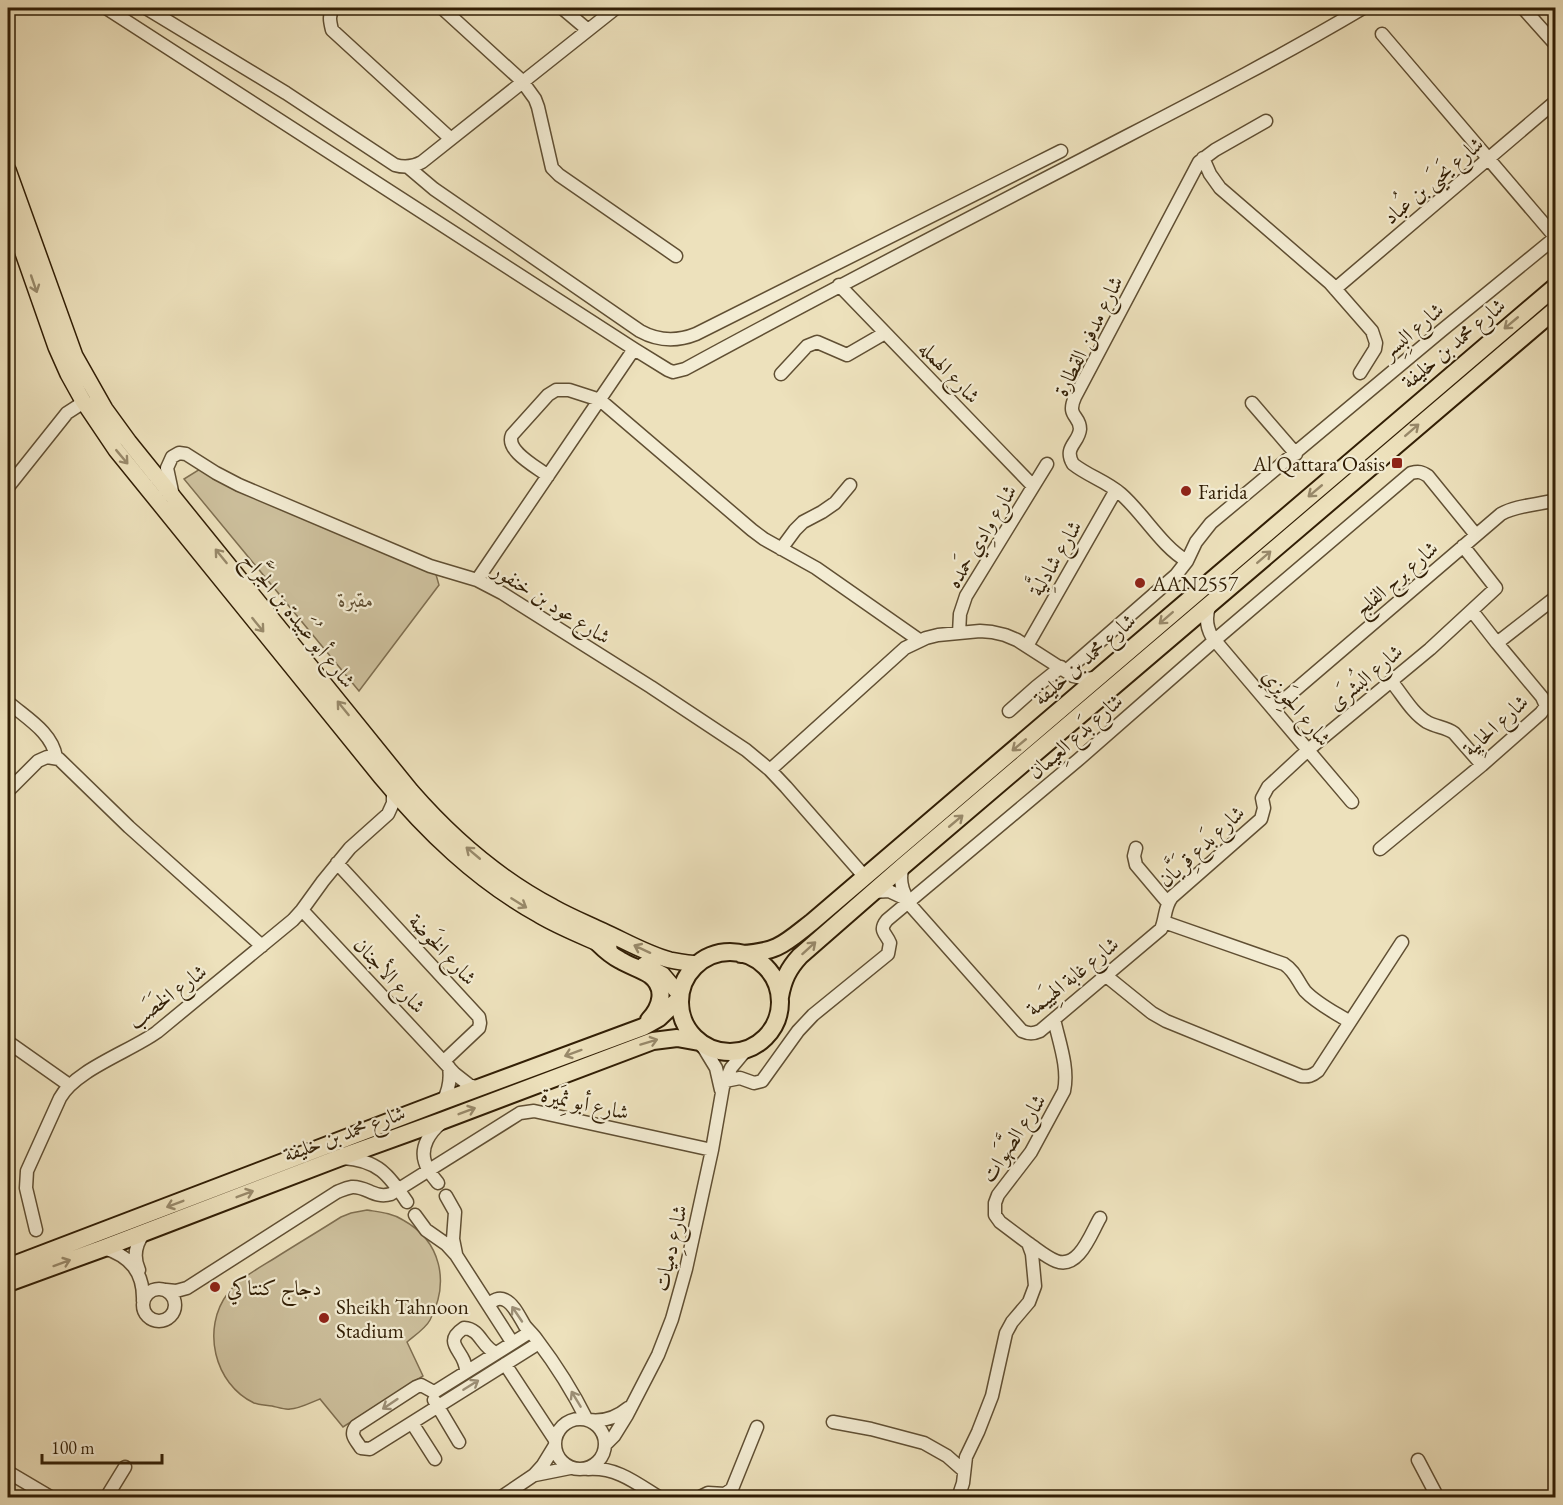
<svg xmlns="http://www.w3.org/2000/svg" width="1563" height="1505" font-family="'EB Garamond',Amiri,serif">
<rect width="100%" height="100%" fill="#ede1bc"/>
<filter id="stains"><feTurbulence type="fractalNoise" baseFrequency=".00333" numOctaves="4"/><feColorMatrix values="0 0 0 0 .2 0 0 0 0 .09 0 0 0 0 .02 0 0 0 .5 -.17"/></filter>
<radialGradient id="worn" r=".72"><stop offset=".6" stop-color="#630" stop-opacity="0"/><stop offset="1" stop-color="#630" stop-opacity=".3"/></radialGradient>
<path fill="#cdc09d" stroke="#7f6f51" stroke-width="1.5" d="M200 469 435 571 439 585 359 691 184 479Z
M367 1210C379 1212 392 1213 403 1220 441 1241 450 1282 430 1320 426 1328 414 1336 407 1342L423 1376 343 1427 320 1399C312 1402 299 1409 290 1409 285 1410 277 1407 272 1406 266 1405 259 1405 254 1403 214 1384 201 1328 228 1293 240 1278 259 1268 275 1258 297 1244 319 1231 341 1217L351 1213Z"/>
<g fill="none" stroke-linecap="round" stroke-linejoin="round">
<defs>
<path id="minor" d="M106 8 634 349 668 370 673 372 685 369C817 297 950 228 1083 159 1177 110 1272 62 1363 8
M146 8 286 93 395 165C405 168 413 167 422 162L616 8
M334 8C328 14 330 22 332 30L451 139
M442 8 522 81 535 99 538 107 552 168 559 175 676 256
M562 8 588 30
M1523 8 1556 45
M1382 34 1556 238
M1203 158 1210 174 1220 188 1330 283 1372 331 1376 343 1375 349 1360 373
M408 167 434 189 640 331C658 341 676 342 696 334L1061 151
M839 285 1033 486
M1335 289 1556 101
M781 374 807 346 817 342 847 355 885 333
M1252 403 1296 454
M548 476C537 467 505 451 512 435L548 395 556 390H569L600 400 752 530 764 539 816 568 919 640
M8 487 67 413 84 402
M173 496 167 468 172 457 179 453 186 454 216 473 239 485 430 566 477 580 502 593 651 687 746 750 770 770 786 787 864 876
M781 549 795 530 803 522 822 512 835 503 850 485
M1187 561C1162 547 1143 513 1121 494 1106 481 1088 476 1073 464 1063 447 1079 443 1080 429 1080 415 1066 417 1075 397L1199 162 1215 150 1266 121
M477 580 634 349
M1210 605C1205 616 1206 626 1212 637L1352 802
M1472 611 1497 643
M959 633 960 614 966 596 1047 464
M1027 646 1116 490
M1066 671 1176 575 1187 561 1196 542 1211 523 1441 331 1556 237
M1391 681C1402 694 1412 713 1427 722 1436 727 1446 727 1454 733L1482 765
M8 702C26 718 52 732 56 757
M1273 709 1501 514C1517 505 1538 505 1556 500
M1009 711 1036 687 1061 667
M770 770 905 648 926 638 938 635 980 631 992 632 1005 635 1017 640 1073 676 1088 679 1099 677
M8 791 38 761 47 757 59 759 129 827 262 946
M1136 848 1134 856 1136 865 1168 903
M1380 849 1482 765 1541 713 1546 706 1542 697 1497 643 1556 597
M337 863 479 1017 480 1023 479 1028 444 1061
M903 866C899 878 901 889 908 900
M873 892 889 891 904 898 1022 1031C1029 1034 1033 1034 1040 1031L1161 929C1166 918 1164 907 1172 897L1261 819 1264 808 1262 798 1268 787 1308 750 1430 649 1496 588 1463 546
M302 910 455 1074 469 1085 478 1088
M1164 922 1284 964C1295 971 1298 982 1305 991 1317 1004 1336 1013 1350 1022
M1105 975 1152 1013 1166 1021 1301 1076C1308 1077 1312 1076 1318 1071L1402 942
M8 1042 69 1085
M702 1045 716 1068 721 1090
M725 1081 740 1078 754 1083 762 1081 798 1031 813 1015 888 954 890 943C886 933 878 931 887 920L1078 760 1215 640 1411 473C1419 471 1422 472 1428 476L1476 535
M443 1101C449 1090 451 1080 449 1067
M343 1158C378 1160 389 1175 407 1202
M438 1183C433 1177 427 1170 425 1162 420 1147 430 1132 441 1123
M446 1196 455 1212 453 1239 456 1254
M415 1215 426 1230 446 1244 456 1255 512 1342
M36 1230 26 1188 27 1171 60 1098C75 1070 131 1051 157 1032L293 920 302 910 323 881 350 848 388 814 393 803V791
M1028 1243C1037 1249 1046 1257 1056 1261 1079 1270 1091 1233 1100 1218
M104 1248C130 1256 144 1272 143 1301
M139 1270C133 1257 135 1245 144 1233
M143 1305a16 16 0 1 1 32 0a16 16 0 1 1-32 0Z
M166 1290 176 1291 187 1288 337 1192C342 1190 346 1188 352 1187 367 1186 374 1199 391 1194L520 1113 534 1111 712 1150
M489 1305C493 1300 499 1297 505 1300 514 1304 520 1318 525 1326 529 1331 534 1335 537 1340 556 1365 573 1392 587 1420
M530 1332 436 1391H432L421 1385 416 1387 356 1426C349 1435 356 1440 361 1448L370 1449 539 1343
M505 1364 555 1440
M466 1372C467 1351 440 1344 464 1328 481 1329 481 1347 496 1353
M434 1400 459 1442
M555 1444a25 25 0 1 1 50 0a25 25 0 1 1-50 0Z
M589 1420C604 1422 616 1418 628 1408
M833 1422 871 1429 924 1443 947 1456 964 1471
M412 1423 435 1459
M605 1445 614 1436 627 1415 658 1355 672 1319 686 1269 712 1150 723 1087 731 1068 746 1050
M1418 1460 1438 1498
M588 1469C617 1467 636 1483 660 1498
M8 1472 52 1498
M535 1475 570 1468
M106 1498 125 1467
M500 1498 534 1475 543 1465 554 1447
M698 1498 708 1493 725 1494 732 1489 757 1427
M958 1498 963 1483 966 1457 978 1432 992 1396 1006 1333 1012 1322 1029 1302 1035 1286 1032 1254 1028 1243 1000 1222 995 1215V1203L998 1195 1031 1152 1064 1091C1069 1068 1059 1042 1054 1019"/>
<path id="major" d="M8 170 75 356 105 409 129 442 411 791C452 838 498 878 553 907 569 916 586 923 603 931 625 941 647 954 670 960 679 962 689 963 698 964
M8 210 56 347 68 374 83 401 116 450 381 777C426 831 476 880 539 915 561 928 585 937 609 948
M644 965 663 975 680 995"/>
<path id="highway" d="M598 943C605 950 612 956 620 960 630 966 641 969 650 975 667 988 661 1007 649 1020
M680 1002a50 50 0 1 1 100 0a50 50 0 1 1-100 0Z
M741 954C778 952 784 944 812 922L1556 286
M780 997C783 980 788 969 800 956L903 866 1556 309
M8 1267 443 1101 643 1027 659 1018 680 998
M8 1283 104 1248 339 1158 444 1120 653 1041 677 1038 699 1042"/>
</defs>
<use href="#minor" stroke="#604f33" stroke-width="15"/>
<use href="#major" stroke="#311e05" stroke-width="18"/>
<use href="#highway" stroke="#311e05" stroke-width="20"/>
<use href="#minor" stroke="#f3ecd3" stroke-width="12"/>
<use href="#major" stroke="#ede1bc" stroke-width="15"/>
<use href="#highway" stroke="#ede1bc" stroke-width="16"/>
</g>
<defs><path id="oneway-shaft" d="M-6 0H5M1.5-3L5.5 0L1.5 3" fill="none" stroke-width="1.6" stroke-linecap="round" stroke-linejoin="round" transform="scale(1.5)"/></defs>
<g stroke="#98896a">
<use href="#oneway-shaft" transform="translate(34 284) rotate(71)"/>
<use href="#oneway-shaft" transform="translate(1511 323) rotate(140)"/>
<use href="#oneway-shaft" transform="translate(1412 430) rotate(-41)"/>
<use href="#oneway-shaft" transform="translate(122 457) rotate(50)"/>
<use href="#oneway-shaft" transform="translate(1315 491) rotate(140)"/>
<use href="#oneway-shaft" transform="translate(221 556) rotate(-129)"/>
<use href="#oneway-shaft" transform="translate(1264 557) rotate(-41)"/>
<use href="#oneway-shaft" transform="translate(1166 618) rotate(139)"/>
<use href="#oneway-shaft" transform="translate(258 625) rotate(51)"/>
<use href="#oneway-shaft" transform="translate(343 708) rotate(-129)"/>
<use href="#oneway-shaft" transform="translate(1019 745) rotate(140)"/>
<use href="#oneway-shaft" transform="translate(956 821) rotate(-40)"/>
<use href="#oneway-shaft" transform="translate(473 853) rotate(-140)"/>
<use href="#oneway-shaft" transform="translate(519 903) rotate(32)"/>
<use href="#oneway-shaft" transform="translate(809 948) rotate(-42)"/>
<use href="#oneway-shaft" transform="translate(642 949) rotate(-155)"/>
<use href="#oneway-shaft" transform="translate(649 1042) rotate(-17)"/>
<use href="#oneway-shaft" transform="translate(573 1053) rotate(160)"/>
<use href="#oneway-shaft" transform="translate(467 1111) rotate(-21)"/>
<use href="#oneway-shaft" transform="translate(245 1194) rotate(-21)"/>
<use href="#oneway-shaft" transform="translate(175 1204) rotate(159)"/>
<use href="#oneway-shaft" transform="translate(62 1263) rotate(-20)"/>
</g>
<g stroke="#9c8f76">
<use href="#oneway-shaft" transform="translate(517 1314) rotate(-124)"/>
<use href="#oneway-shaft" transform="translate(471 1385) rotate(-32)"/>
<use href="#oneway-shaft" transform="translate(576 1399) rotate(-121)"/>
<use href="#oneway-shaft" transform="translate(390 1404) rotate(146)"/>
</g>
<g fill="#8f2418" stroke="#f3ecd3" stroke-width="2">
<rect x="1391" y="457" width="12" height="12" rx="3"/>
<circle cx="1186" cy="491" r="6"/>
<circle cx="1140" cy="583" r="6"/>
<circle cx="215" cy="1287" r="6"/>
<circle cx="324" cy="1318" r="6"/>
</g>
<g text-anchor="middle" dominant-baseline="central" stroke-width="4.5" stroke-linejoin="round" paint-order="stroke">
<g font-size="21" fill="#311e05" stroke="#f3ecd3">
<text transform="translate(1433 180) rotate(-40)">شارع يَحيَى بن عُباد</text>
<text transform="translate(1412 330) rotate(-40)">شارع البِسِر</text>
<text transform="translate(1088 336) rotate(-64)">شارع مدفن القطارة</text>
<text transform="translate(1453 343) rotate(-40)">شارع محمد بن خليفة</text>
<text transform="translate(950 372) rotate(46)">شارع الهمله</text>
<text transform="translate(981 536) rotate(-59)">شارع وادِي حَمده</text>
<text transform="translate(1055 558) rotate(-60)">شارع شادلِيَّة</text>
<text transform="translate(1396 578) rotate(-41)">شارع برج الفلج</text>
<text transform="translate(552 603) rotate(32)">شارع عود بن خنفور</text>
<text transform="translate(299 620) rotate(51)">شارع أبو عُبَيدة بن الجَرَّاح</text>
<text transform="translate(1084 659) rotate(-41)">شارع محمد بن خليفة</text>
<text transform="translate(1365 677) rotate(-40)">شارع البُشرَى</text>
<text transform="translate(1297 707) rotate(50)">شارع الحِوَيزِي</text>
<text transform="translate(1495 725) rotate(-42)">شارع الحابِية</text>
<text transform="translate(1075 736) rotate(-41)">شارع بَدع العِيمان</text>
<text transform="translate(1201 846) rotate(-43)">شارع بَدع قِرَيَّان</text>
<text transform="translate(443 949) rotate(47)">شارع الخَوضة</text>
<text transform="translate(390 975) rotate(47)">شارع الأجنان</text>
<text transform="translate(1072 976) rotate(-39)">شارع غابة الهِيَيمة</text>
<text transform="translate(167 996) rotate(-37)">شارع الخَصَب</text>
<text transform="translate(585 1103) rotate(12)">شارع أبو ثِمَيرة</text>
<text transform="translate(344 1133) rotate(-20)">شارع محمد بن خليفة</text>
<text transform="translate(1013 1138) rotate(-57)">شارع الصَّهَوات</text>
<text transform="translate(670 1248) rotate(-77)">شارع دِميات</text>
</g>
<g font-size="21" fill="#311e05" stroke="#f3ecd3" text-anchor="start">
<text x="1385" y="463" text-anchor="end">Al Qattara Oasis</text>
<text x="1198" y="491">Farida</text>
<text x="1152" y="583">AAN2557</text>
<text x="227" y="1287">دجاج كنتاكي</text>
<text x="336" y="1306">Sheikh Tahnoon<tspan x="336" dy="24">Stadium</tspan></text>
</g>
<g font-size="21" font-style="italic" fill="#604f33" stroke="#f3ecd3">
<text x="356" y="599">مقبرة</text>
</g>
</g>
<rect width="1563" height="1505" fill="none" stroke="#ede1bc" stroke-width="30"/>
<rect x="9" y="9" width="1545" height="1487" fill="none" stroke="#311e05" stroke-width="3"/>
<rect x="15" y="15" width="1533" height="1475" fill="none" stroke="#311e05" stroke-width="1.5"/>
<path d="M42 1454v9h120v-9" fill="none" stroke="#311e05" stroke-width="3"/>
<text x="51" y="1454" font-size="18" fill="#311e05" stroke="#f3ecd3" stroke-width="4.5" paint-order="stroke">100 m</text>
<rect width="100%" height="100%" filter="url(#stains)"/>
<rect width="100%" height="100%" fill="url(#worn)"/>
</svg>
